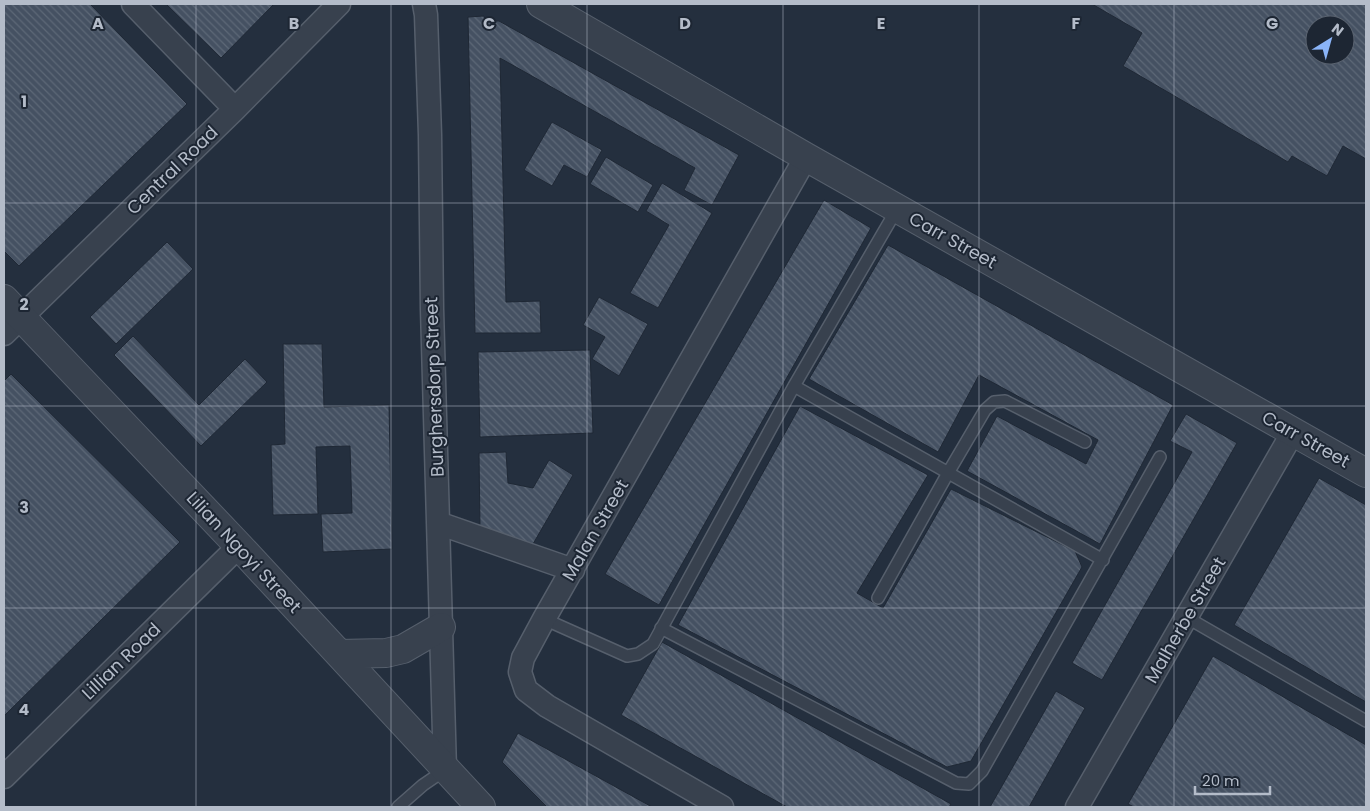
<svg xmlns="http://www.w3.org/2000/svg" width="1370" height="811" font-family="Poppins,sans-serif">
<defs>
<pattern id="building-back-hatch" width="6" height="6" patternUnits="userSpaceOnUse" patternTransform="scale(1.25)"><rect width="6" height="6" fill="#455162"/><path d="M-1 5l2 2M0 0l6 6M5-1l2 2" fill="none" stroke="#5d6877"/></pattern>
</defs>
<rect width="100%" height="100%" fill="#242f3e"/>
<path fill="url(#building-back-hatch)" stroke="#1f2835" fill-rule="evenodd" d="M4 4H90L187 104 19 266 4 251Z
M166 4H274L221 58Z
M1092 4H1366V159L1343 146 1327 176 1292 156 1288 162 1123 66 1142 33ZM1315 25H1345V55H1315Z
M484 16 485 21H499L739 155 712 205 684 190 695 168 500 58 506 302 540 301 541 333H475L468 17Z
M552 122 602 150 587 177 564 165 552 186 524 170Z
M606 157 653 185 638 212 590 184Z
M662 183 712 213 658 308 630 293 669 225 646 211Z
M824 200 871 228 659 605 605 574Z
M167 242 193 269 116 344 90 317Z
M888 245 1173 405 1100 544 967 471 997 416 1086 464 1098 440 979 375 938 452 809 379Z
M599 297 648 324 619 376 592 359 605 337 583 325Z
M133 336 199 405 245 359 267 382 201 446 114 355Z
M283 344H322L324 407 389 405 392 549 323 552 321 514 352 513 350 446 316 447 318 514 273 515 271 445 285 444Z
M590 350 593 433 480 437 478 352Z
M11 374 180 542 4 716V381Z
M800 406 928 475 857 593 883 608 951 489 1075 551 1082 567 971 761 947 767 678 625Z
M1186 414 1237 443 1102 680 1072 663 1192 452 1170 441Z
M506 452 508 483 533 488 549 460 573 475 533 544 480 529 479 453Z
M1319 478 1366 505V702L1234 625Z
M662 642 951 804 949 807H787L621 715Z
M1213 656 1366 745V807H1134L1128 804Z
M1056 691 1085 708 1029 807H990Z
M518 733 652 807H547L502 762Z"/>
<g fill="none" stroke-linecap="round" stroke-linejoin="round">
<defs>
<path id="service" d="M794 386 1103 560
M878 598 948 473 985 410 994 402 1005 401 1085 442
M1186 617 1366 721
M544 619 627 656 638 654 653 644 794 386 897 209
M661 628 956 783 969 784 982 771 1160 457
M398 807 423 785 445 770"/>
<path id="minor" d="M133 4 235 109
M424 4 426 15 430 135 432 309 445 770
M4 334 235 109 339 4
M438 523 573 570
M4 777 239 546
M722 807 547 706 526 690 520 672 523 658 544 619 806 157
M1077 807 1293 432"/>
<path id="tertiary" d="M541 4 806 157 1366 473
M4 299 239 546 481 807
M339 654 386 653 403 649 441 627"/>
</defs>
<use href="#service" stroke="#565f6c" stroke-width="14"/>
<use href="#minor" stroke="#565f6c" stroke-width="25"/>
<use href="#tertiary" stroke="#565f6c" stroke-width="30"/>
<use href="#service" stroke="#38414e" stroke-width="11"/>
<use href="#minor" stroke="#38414e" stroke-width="22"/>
<use href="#tertiary" stroke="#38414e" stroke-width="28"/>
</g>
<path fill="none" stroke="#b4bcc9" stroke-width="1" stroke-opacity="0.55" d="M196 4V807M391 4V807M587 4V807M783 4V807M979 4V807M1174 4V807M4 203H1366M4 406H1366M4 608H1366"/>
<g text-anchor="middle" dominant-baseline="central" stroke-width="4" stroke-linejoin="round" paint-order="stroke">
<g font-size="18" fill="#b4bcc9" stroke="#1d2633">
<text transform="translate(172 170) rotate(-44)">Central Road</text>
<text transform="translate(953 240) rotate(29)">Carr Street</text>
<text transform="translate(434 387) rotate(-92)">Burghersdorp Street</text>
<text transform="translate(1306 439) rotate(29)">Carr Street</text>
<text transform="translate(595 530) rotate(-60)">Malan Street</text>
<text transform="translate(244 552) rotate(47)">Lilian Ngoyi Street</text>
<text transform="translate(1185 620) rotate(-60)">Malherbe Street</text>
<text transform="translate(121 661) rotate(-44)">Lillian Road</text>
</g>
</g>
<g font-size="16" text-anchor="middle" font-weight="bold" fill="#b4bcc9" stroke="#1d2633" stroke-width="4" stroke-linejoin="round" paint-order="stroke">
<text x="98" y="29">A</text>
<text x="294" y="29">B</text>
<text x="489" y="29">C</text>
<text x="685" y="29">D</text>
<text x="881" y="29">E</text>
<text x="1076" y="29">F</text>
<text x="1272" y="29">G</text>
<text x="24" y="107">1</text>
<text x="24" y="310">2</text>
<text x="24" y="513">3</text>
<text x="24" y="715">4</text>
</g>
<rect width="1370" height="811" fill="none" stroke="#b4bcc9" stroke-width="10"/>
<g transform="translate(1330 40) rotate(37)"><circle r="24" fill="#1d2633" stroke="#59626f"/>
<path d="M0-4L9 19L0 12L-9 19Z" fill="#8ab4f8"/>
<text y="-8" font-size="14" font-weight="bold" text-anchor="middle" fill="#b4bcc9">N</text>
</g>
<path d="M1195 786v8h75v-8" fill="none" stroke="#b4bcc9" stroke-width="2.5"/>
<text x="1202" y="786" font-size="15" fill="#b4bcc9" stroke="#1d2633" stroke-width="4" paint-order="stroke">20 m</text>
</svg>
